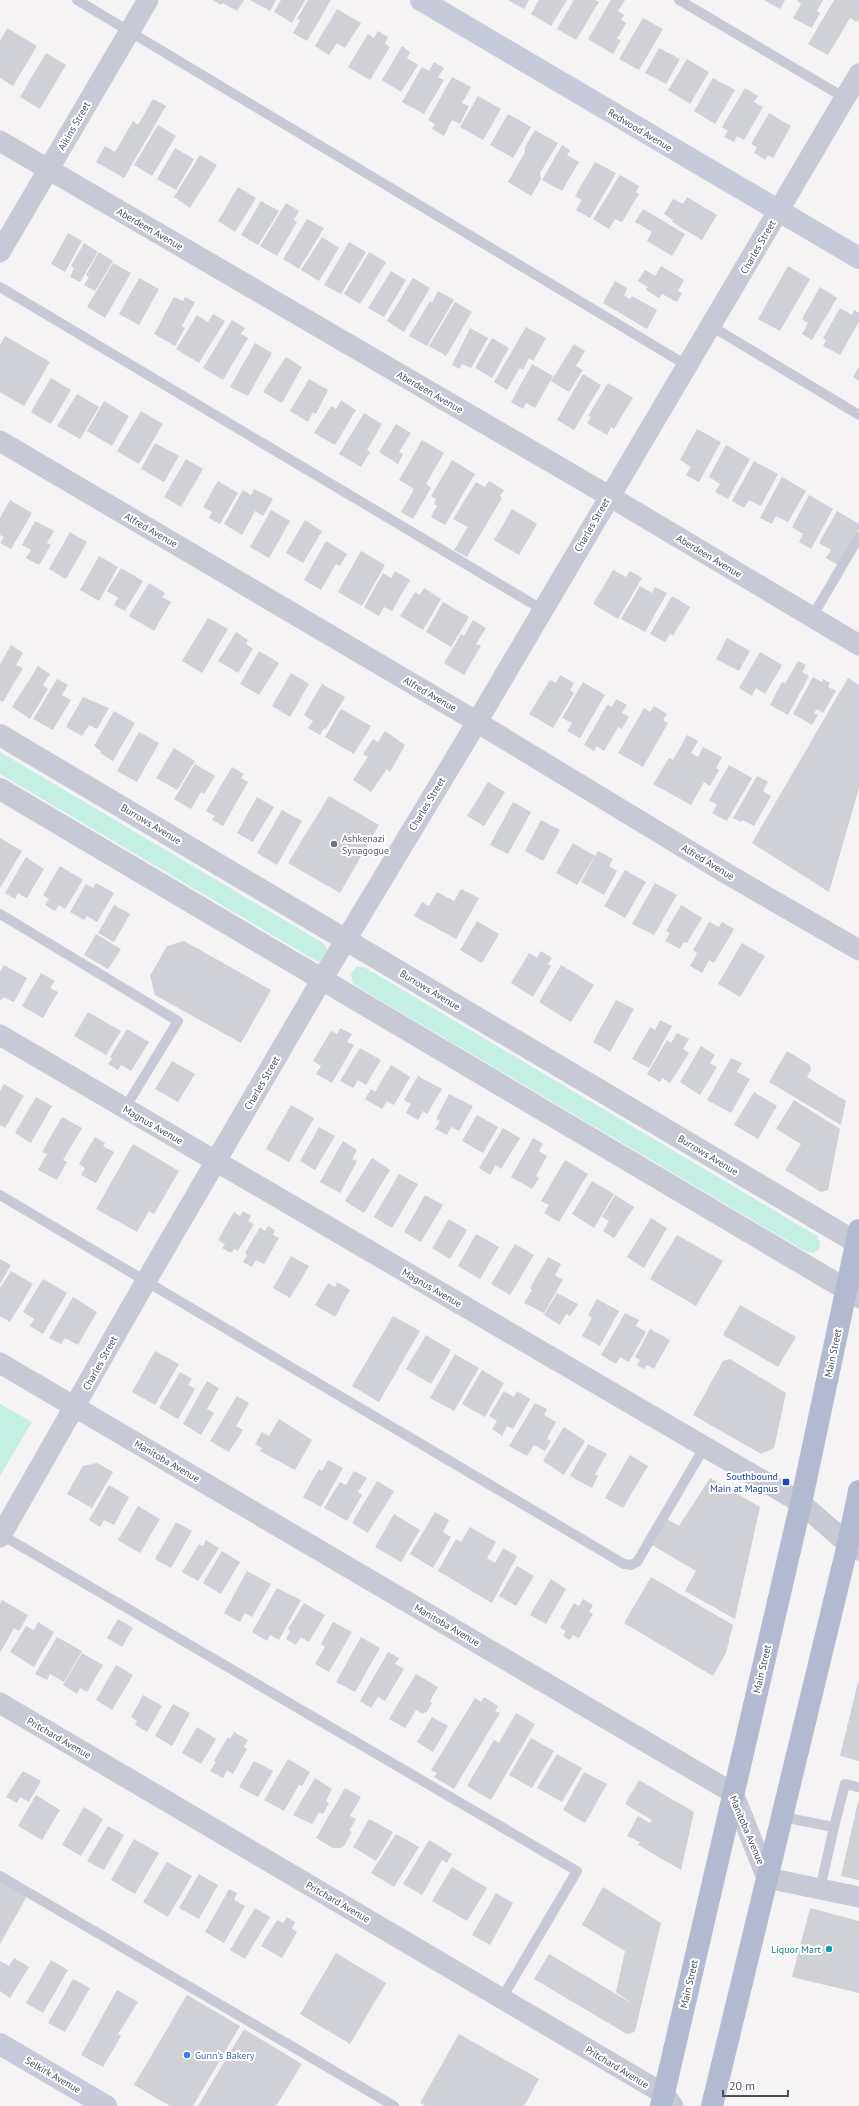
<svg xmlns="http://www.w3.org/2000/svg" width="859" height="2106" font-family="'PT Sans',sans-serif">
<rect width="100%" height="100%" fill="#f5f3f3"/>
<path fill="#c3f0e2" d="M0 752 323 943 329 952 324 961 319 962 313 959 0 774Z
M356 967H364L817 1236 820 1242 819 1249 813 1253 805 1251 353 984 351 974Z
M0 1404 32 1422 0 1476Z"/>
<path fill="#cfd1d7" d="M213 0H244L237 11 223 3 221 5Z
M250 0H276L270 11Z
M281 0H305L292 23 274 12Z
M308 0H331L307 41 293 33 300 20 297 19Z
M508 0H529L524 9Z
M539 0H567L551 26 531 14Z
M574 0H595L599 2 576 40 557 29Z
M611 0H625L618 11 624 15 621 20 626 23 617 39 621 40 613 54 588 39Z
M764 0H785L780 9Z
M797 0H823L817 11 820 13 812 28 793 18 801 4Z
M834 0H859V20L857 22 850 18 828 55 808 44Z
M337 9 361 23 345 48 337 43 329 55 315 46Z
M643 18 663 29 639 70 619 59Z
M7 28 37 46 13 86 0 78V41Z
M378 31 388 37 385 44 390 47 370 80 348 67 368 34 374 38Z
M402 46 410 52 407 58 418 65 401 92 382 80Z
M659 48 680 59 666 84 645 73Z
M46 53 66 65 40 109 20 97Z
M687 59 709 72 690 104 668 90Z
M434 62 444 68 438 77 444 80 424 114 402 102 422 67 429 71Z
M452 77 471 87 462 103 469 106 460 124 452 120 444 136 432 129 435 124 428 120Z
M713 78 735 90 715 124 694 111Z
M745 88 758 96 754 102 763 107 744 140 737 136 734 142 724 137 728 131 722 127Z
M478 96 501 109 483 140 460 127Z
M153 99 166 106 124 178 96 162 105 146 115 152 133 121 138 125Z
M769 113 791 126 773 158 768 155 765 160 754 153 757 147 751 144Z
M508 114 531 127 513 158 490 145Z
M158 125 176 136 152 176 134 165Z
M535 130 558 143 540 173 541 179 531 196 508 182 525 152V147Z
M562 145 570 150 567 155 579 162 562 191 542 180Z
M175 148 194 159 176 190 157 179Z
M200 155 217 165 190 208 174 197Z
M595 162 616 173 590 218 576 210 582 200 575 196Z
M620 175 639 186 636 192 639 194 622 222 615 219 609 229 593 219Z
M238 187 256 198 235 232 218 221Z
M687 197 717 215 702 240 672 222 673 220 664 214 673 199 683 204Z
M261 201 279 211 258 245 241 235Z
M286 203 299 211 294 220 297 222 277 256 260 246Z
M643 209 685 234 672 256 647 241 652 232 635 222Z
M307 219 324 228 299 269 283 259Z
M68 233 82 241 65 272 51 264Z
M322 237 339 248 319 281 301 270Z
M349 242 366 252 341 294 324 285Z
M84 243 98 252 80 282 70 277 74 268 71 266Z
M99 252 113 261 95 291 84 285 89 277 86 275Z
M369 252 386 262 360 304 344 294Z
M113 263 131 273 105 318 87 307Z
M661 266 684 280 678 291 682 293 677 302 662 294 659 298 646 290 648 287 638 281 645 270 655 276Z
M788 266 810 279 780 331 758 319Z
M391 271 406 280 384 317 368 308Z
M139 278 159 289 139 325 119 314Z
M413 278 430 288 404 332 387 321Z
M615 281 627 288 624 296 630 299 632 296 657 310 647 329 603 303Z
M820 287 837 298 812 340 802 334 808 323 802 319Z
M438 291 454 300 427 346 409 336 430 301 432 303Z
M174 297 183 301 185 297 195 302 182 326 185 328 175 346 154 334Z
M455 302 472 312 446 356 429 346Z
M840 308 852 315 854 310 859 313V322L840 355 823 346 826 340 823 338Z
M213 314 225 321 199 363 176 349 197 315 208 322Z
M232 320 245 328 241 334 248 338 223 380 203 368Z
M526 327 546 338 533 361 529 358 523 370 520 368 507 390 494 382Z
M470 328 488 338 471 368 462 364 459 369 452 365Z
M5 336 50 362 24 406 0 392V345Z
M492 338 509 348 492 378 475 368Z
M255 343 272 353 248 396 230 387Z
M574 344 585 351 576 366 583 370 569 392 551 381Z
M286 357 302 367 282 403 263 392Z
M532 364 553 376 535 408 526 403 523 409 511 402Z
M859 366V381L853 377Z
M583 374 601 385 574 430 557 420Z
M51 378 71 390 51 424 31 412Z
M309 379 328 390 316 414 313 412 308 422 290 411Z
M608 383 633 398 614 429 611 427 607 435 587 423 591 417 588 416Z
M77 394 99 407 80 439 57 426Z
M341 400 356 410 335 445 314 433 331 406 336 409Z
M104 401 129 416 112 446 87 431Z
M141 411 163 424 139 464 117 451Z
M364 413 382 424 367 450 370 452 361 467 339 454Z
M396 424 411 433 399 452 403 454 398 464 379 452Z
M697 429 721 442 699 482 686 475 691 467 680 460Z
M422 440 444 453 426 484 431 488 413 519 401 512 414 489 399 480Z
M155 443 179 456 164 482 141 469Z
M726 445 750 459 728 499 715 492 720 484 709 477Z
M186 459 203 469 181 507 164 497Z
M452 460 475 474 445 525 431 517 437 506 434 504 436 499 431 496Z
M754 461 778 474 761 506 749 500 744 508 732 501Z
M782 477 806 491 788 522 776 516 772 524 760 518Z
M218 481 238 493 220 524 209 518 212 512 203 507Z
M489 481 504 490 500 496 502 498 467 557 454 550 468 527 453 519 476 482 485 487Z
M254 489 273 499 263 516 255 511 242 535 224 524 243 490 251 495Z
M809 495 833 509 811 549 799 542 803 534 792 527Z
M10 500 32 513 11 549 0 543 4 537 0 535V518Z
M512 509 537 524 519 555 494 540Z
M271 510 290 521 269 558 250 547Z
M837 511 859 524V529L838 565 826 558 831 550 819 543Z
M305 520 322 531 303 563 286 553Z
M35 521 54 531 47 543 51 545 39 565 26 558 31 550 22 545Z
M70 532 87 542 66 579 49 569Z
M326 541 347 554 340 566 336 564 321 590 304 580Z
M361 551 385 565 362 606 338 592Z
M99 556 118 567 99 601 80 590Z
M121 568 143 581 125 611 114 605 118 598 107 591Z
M613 570 626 577 630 571 642 578 618 619 593 604Z
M395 571 410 580 392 611 384 607 379 616 364 607 383 573 391 578Z
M149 583 165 593 162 597 171 602 154 631 129 616Z
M640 586 652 593 655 587 667 593 645 632 621 619Z
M424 588 441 599 423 630 400 616 415 592 420 595Z
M672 596 690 607 673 636 670 634 665 642 650 634Z
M443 602 469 617 451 647 426 632Z
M208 618 228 629 202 673 182 661Z
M473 620 486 628 476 644 481 646 464 675 444 663 461 634 464 636Z
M236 632 248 640 246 644 253 649 238 673 218 661Z
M727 638 750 651 739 671 716 659Z
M11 645 23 653 16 665 23 668 3 702 0 700V664Z
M259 651 279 663 259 695 240 684Z
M760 652 782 665 765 694 756 688 752 696 739 688Z
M798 661 806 665 802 672 809 676 788 715 770 705 782 682 785 684Z
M38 666 50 674 43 685 48 689 30 719 12 707Z
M291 673 309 684 290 717 272 706Z
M560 675 574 683 570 690 574 693 553 728 529 714 550 680 556 683Z
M813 677 822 682 823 679 830 683 828 687 836 691 823 713 817 709 814 713 818 715 812 725 793 714Z
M848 678 859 685V788L829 892 752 843Z
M57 679 68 685 62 695 71 700 53 730 33 719Z
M583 682 605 695 580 738 567 731 572 723 562 718Z
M322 684 345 697 326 729 324 728 320 735 308 728 313 721 304 715Z
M83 697 109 708 97 729 89 725 82 736 66 727Z
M616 699 627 705 622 713 629 717 622 729 618 727 604 751 597 746 594 751 584 745 607 705 612 707Z
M654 706 667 714 663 720 668 723 643 767 618 753 644 708 650 712Z
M341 709 371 726 354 754 325 737Z
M114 711 135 723 113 761 100 753 101 751 94 746Z
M385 731 405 745 390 772 387 769 371 792 353 780 368 757 363 754 373 739 378 742Z
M139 732 159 743 137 782 117 771Z
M687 735 698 741 691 753 698 757 703 747 722 757 716 768 719 770 710 786 704 782 691 805 653 784 669 758 673 760Z
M174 748 195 761 177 790 156 778Z
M195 764 215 776 204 794 201 792 191 809 174 799Z
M729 765 752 778 727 821 712 813 717 805 709 800Z
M232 767 244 774 241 778 248 782 223 826 212 820 215 816 206 811Z
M757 776 768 782 763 791 771 796 754 826 743 820 741 822 733 818Z
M488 782 505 792 484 826 467 816Z
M329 796 379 825 340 893 288 863Z
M257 797 274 807 253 842 237 833Z
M513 802 531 812 508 854 490 845Z
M282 810 302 821 277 865 257 853Z
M541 820 560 830 543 861 525 851Z
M0 838 22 851 0 888Z
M573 843 595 856 577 885 556 873Z
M598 851 613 859 609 866 617 871 604 895 581 882Z
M26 857 44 869 27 898 18 893 15 899 5 893Z
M60 866 83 880 65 909 59 905 55 911 45 905 49 899 43 895Z
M625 870 646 882 625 918 604 906Z
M96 883 114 893 97 922 87 916 84 920 70 912 86 884 93 888Z
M655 883 677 895 654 935 632 924Z
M461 889 479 898 456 939 414 916 422 902 429 906 437 892 454 901Z
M114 905 130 914 114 942 98 933Z
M681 905 702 918 687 943 684 942 680 949 665 941 670 933 666 931Z
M477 921 499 934 482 963 460 950Z
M709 922 719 927 722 922 734 929 714 963 709 960 702 973 690 966 697 953 693 950Z
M96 934 121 949 108 969 84 955Z
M184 941 271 990 241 1043 155 995 150 976 167 946Z
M742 943 765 956 740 997 718 984Z
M541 951 552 958 548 964 551 966 533 997 511 983 529 953 537 958Z
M4 965 27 978 14 1002 3 997 2 1000 0 999V971Z
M561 965 594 985 571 1022 539 1002Z
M41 973 55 981 50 988 58 992 43 1018 22 1006Z
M616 1000 634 1009 610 1052 593 1042Z
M88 1012 121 1031 106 1055 74 1036Z
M660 1020 672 1026 649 1068 632 1059 650 1027 655 1030Z
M340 1028 352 1034 347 1042 354 1045 332 1083 316 1074 321 1066 313 1061 331 1031 337 1034Z
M127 1029 149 1042 131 1071 121 1065 118 1070 108 1064 112 1059 110 1057Z
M677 1033 689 1039 683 1049 689 1053 670 1083 662 1078 660 1082 647 1074 667 1040 671 1043Z
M701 1046 715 1055 710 1063 717 1067 700 1095 680 1082Z
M360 1048 381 1060 366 1085 358 1080 353 1088 340 1081Z
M787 1051 810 1065 811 1070 807 1077 846 1101 841 1125 769 1082Z
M731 1058 742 1063 737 1072 750 1079 731 1113 707 1100Z
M172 1061 195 1074 178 1102 155 1089Z
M391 1065 410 1077 394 1105 387 1101 382 1109 365 1099 371 1089 375 1092Z
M418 1076 442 1089 427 1114 423 1111 418 1120 406 1113 411 1104 404 1100Z
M4 1084 24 1096 5 1128 0 1125V1091Z
M754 1092 777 1106 758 1139 734 1125Z
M449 1094 473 1106 459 1131 451 1127 447 1135 435 1129 440 1121 436 1119Z
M36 1097 52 1106 31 1143 15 1133Z
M794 1100 840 1129 828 1190 821 1192 785 1170 801 1144 776 1129Z
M291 1105 314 1118 289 1162 266 1149Z
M477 1115 498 1127 483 1153 462 1141Z
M62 1117 82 1128 63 1160 67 1162 57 1180 38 1170 47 1154 42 1152Z
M319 1127 335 1136 315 1170 300 1161Z
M503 1128 520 1138 501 1169 496 1165 490 1175 479 1168Z
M95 1137 105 1143 103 1146 114 1152 96 1183 81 1175 85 1168 79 1164Z
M533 1138 543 1144 539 1151 547 1156 536 1176 539 1178 532 1189 511 1177Z
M343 1141 357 1150 352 1159 357 1161 340 1193 320 1182Z
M133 1144 179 1171 154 1214 149 1211 137 1232 96 1209Z
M372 1158 390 1170 364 1213 345 1201Z
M565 1160 588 1174 559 1222 544 1213 549 1205 541 1201Z
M399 1174 418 1184 392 1228 374 1217Z
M592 1181 614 1194 594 1228 572 1214Z
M425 1195 443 1205 421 1242 404 1232Z
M615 1195 634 1207 614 1238 603 1231 609 1221 602 1217Z
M243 1211 251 1216 248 1221 254 1224 238 1251 234 1249 231 1253 222 1248 225 1244 218 1240 234 1212 240 1216Z
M651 1218 667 1228 644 1268 627 1257Z
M449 1219 467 1230 450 1259 432 1248Z
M268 1226 275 1230 273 1235 279 1238 264 1264 256 1260 252 1267 243 1262 247 1255 245 1253 260 1227 265 1231Z
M476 1234 499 1247 480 1279 458 1266Z
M677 1235 723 1261 696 1306 650 1279Z
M515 1244 534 1255 510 1295 491 1284Z
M291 1256 309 1266 290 1298 273 1288Z
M548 1257 561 1264 555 1275 563 1280 544 1313 524 1303 532 1290 530 1288Z
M0 1259 11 1265 0 1284Z
M11 1271 33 1284 10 1322 0 1316V1288Z
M43 1279 67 1293 43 1334 30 1326 34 1319 23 1312Z
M337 1282 350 1290 335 1317 315 1305 328 1283 335 1287Z
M557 1293 578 1304 570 1316 566 1314 560 1325 544 1315Z
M73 1297 97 1312 78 1345 65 1338 61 1344 49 1338Z
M597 1299 619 1311 600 1346 582 1336 592 1318 588 1315Z
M740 1305 796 1337 778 1367 723 1335Z
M625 1313 639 1320 636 1326 646 1332 629 1362 620 1357 616 1364 601 1355Z
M393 1316 420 1331 379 1402 352 1386Z
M650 1329 670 1340 654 1369 647 1365 644 1369 637 1365 640 1360 635 1357Z
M426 1335 451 1350 431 1384 406 1369Z
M155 1351 179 1364 155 1405 132 1392Z
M455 1354 479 1368 454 1411 430 1398Z
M730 1359 786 1393 774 1448 761 1454 693 1415 723 1361Z
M482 1370 504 1383 485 1417 462 1404Z
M180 1372 192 1379 188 1385 195 1389 178 1419 159 1408Z
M207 1381 219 1388 207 1409 214 1413 201 1435 183 1424Z
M504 1391 514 1397 517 1391 530 1399 513 1429 507 1426 502 1436 492 1429 497 1421 489 1416Z
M237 1396 249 1403 236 1426 243 1430 229 1452 210 1441Z
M535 1403 547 1409 544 1415 556 1422 547 1439 551 1441 545 1451 534 1445 527 1456 509 1446Z
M279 1419 312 1440 295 1470 260 1451 262 1448 255 1444 262 1432 269 1436Z
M564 1427 585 1441 564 1475 543 1461Z
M588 1444 607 1454 595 1474 598 1476 592 1488 570 1476Z
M630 1455 648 1466 623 1508 605 1498Z
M328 1460 343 1468 321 1507 303 1497 319 1469 322 1471Z
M97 1463 113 1472 92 1508 67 1494 83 1466Z
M354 1471 367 1478 358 1492 362 1495 347 1521 324 1508 340 1482 346 1485Z
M710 1478 760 1507 735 1619 685 1591 696 1571 652 1545 667 1519 679 1526Z
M377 1481 394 1491 368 1533 352 1523Z
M109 1485 129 1497 114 1525 104 1520 100 1527 89 1520Z
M138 1506 160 1519 140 1553 118 1540Z
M435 1512 449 1520 443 1532 451 1537 433 1568 410 1554Z
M394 1514 420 1530 401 1562 375 1547Z
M176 1522 192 1531 171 1568 155 1559Z
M470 1527 496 1542 487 1558 495 1563 503 1548 517 1556 492 1603 438 1571 456 1539 461 1542Z
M206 1540 219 1548 198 1581 182 1572 199 1544 203 1546Z
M222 1551 240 1562 221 1594 203 1583Z
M517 1566 534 1576 516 1606 499 1596Z
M247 1571 271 1584 252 1617 245 1613 240 1622 224 1613Z
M651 1577 733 1625 726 1653 713 1676 624 1623Z
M551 1579 566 1589 546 1624 530 1615Z
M277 1588 301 1600 279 1640 270 1635 267 1641 252 1632Z
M583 1599 593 1605 589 1612 593 1614 579 1638 573 1635 570 1640 563 1636 566 1631 560 1628 574 1603 579 1606Z
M2 1600 28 1615 19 1631 14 1628 0 1653V1604Z
M304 1603 325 1615 309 1642 301 1637 296 1645 286 1639 290 1631 288 1629Z
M118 1619 133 1628 122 1647 107 1638Z
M38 1622 54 1632 34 1667 10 1652 26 1626 34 1630Z
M333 1622 352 1632 329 1672 315 1664 325 1647 321 1644Z
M57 1637 82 1651 64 1682 50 1674 47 1680 35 1674Z
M361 1637 380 1648 355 1692 336 1682Z
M388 1652 399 1658 395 1664 404 1669 385 1701 378 1697 371 1708 360 1701Z
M82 1653 103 1665 87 1692 80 1688 77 1694 63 1685Z
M116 1665 133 1675 112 1710 96 1700Z
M416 1674 438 1687 430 1701 432 1703 426 1713 424 1712 423 1714 416 1710 405 1728 389 1719Z
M858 1682H859V1761L840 1756Z
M143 1695 162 1706 147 1732 135 1725 137 1721 131 1717Z
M484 1697 498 1706 495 1711 500 1713 454 1789 434 1777 437 1773 431 1770 475 1698 481 1702Z
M173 1704 190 1713 172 1746 155 1736Z
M516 1713 535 1724 491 1800 467 1786 494 1740 499 1743Z
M432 1717 448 1726 433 1752 417 1742Z
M197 1727 216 1739 201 1764 182 1753Z
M234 1732 248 1740 244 1747 247 1749 233 1774 227 1770 223 1778 210 1771 216 1762 214 1761 228 1737 230 1739Z
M531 1738 554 1751 532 1788 509 1775Z
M557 1754 582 1768 562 1802 537 1788Z
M288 1759 310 1772 302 1786 299 1785 284 1811 264 1800Z
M254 1761 273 1771 258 1797 239 1787Z
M23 1771 41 1781 29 1802 20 1797 17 1803 6 1797Z
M584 1772 607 1784 585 1823 563 1810Z
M315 1778 332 1789 326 1801 329 1803 323 1814 319 1812 312 1824 293 1815Z
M639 1780 694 1812 681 1870 638 1845 640 1842 627 1836 638 1816 650 1823 652 1820 625 1804Z
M345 1788 361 1797 350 1816 356 1819 349 1831 352 1832 344 1846 341 1848H333L316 1838Z
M36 1795 60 1810 42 1840 18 1826Z
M858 1802H859V1880L841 1876Z
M84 1807 103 1819 81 1856 62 1845Z
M369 1819 393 1832 376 1861 353 1847Z
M108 1826 124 1835 104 1870 87 1861Z
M396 1834 419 1847 394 1887 371 1873Z
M134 1839 159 1853 135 1894 111 1880Z
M429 1840 452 1854 447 1863 442 1860 422 1895 403 1884Z
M167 1862 192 1876 168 1917 143 1902Z
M452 1867 487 1888 467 1921 432 1901Z
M199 1874 218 1885 199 1919 179 1908Z
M0 1881 27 1896 0 1944Z
M603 1887 661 1923 635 2031 632 2033 627 2034 534 1979 549 1954 633 2004 616 1992 625 1951 582 1925Z
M229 1889 237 1893 234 1900 245 1906 224 1943 205 1932Z
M496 1893 513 1903 490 1945 472 1935Z
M255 1908 270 1917 245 1959 230 1950Z
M810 1908 859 1921V1993L792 1977Z
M287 1917 295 1922 292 1929 297 1932 282 1958 261 1946 277 1920 283 1923Z
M336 1953 386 1983 350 2044 300 2014Z
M14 1958 29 1967 10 1998 0 1991V1961L9 1966Z
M51 1960 68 1970 43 2013 26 2003Z
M73 1979 90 1988 65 2032 48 2023Z
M117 1990 138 2002 118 2034 121 2036 103 2067 81 2055Z
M187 1995 240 2026 193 2106H170L134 2085Z
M244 2029 302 2064 276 2106H198Z
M459 2034 539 2079 524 2106H426L420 2103Z"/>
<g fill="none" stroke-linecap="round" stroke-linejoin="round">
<path stroke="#c7cad6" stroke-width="10" d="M77 0 688 366
M679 0 845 98
M0 287 543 610
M711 326 859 415
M812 617 859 537
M0 914 178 1021 125 1108
M0 1195 624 1564 631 1565 637 1562 704 1448
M0 1534 577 1871 502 1998
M782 1817 834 1827 820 1889
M834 1827 845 1784 859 1787
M0 1876 394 2106"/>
<path stroke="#c7cad6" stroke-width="21" d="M0 141 609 496 859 645
M0 252 148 0
M0 441 457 710 729 875 859 950
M0 1035 801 1503 848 1544 859 1550
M0 1363 733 1793 767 1878 859 1897
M0 1537 146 1281 321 981 477 722 859 74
M0 1703 664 2094 673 2106"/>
<path stroke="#c7cad6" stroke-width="22" d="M0 735 859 1244
M0 789 859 1297"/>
<path stroke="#c6cada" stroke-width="22" d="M421 0 859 258
M0 2044 106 2106"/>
<path stroke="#b3b9d0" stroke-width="22" d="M661 2106 801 1503 859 1230
M712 2106 848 1544 859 1491"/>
</g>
<circle fill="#6b7280" stroke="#fff" stroke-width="1.5" cx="334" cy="844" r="4"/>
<rect fill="#1a4fb4" stroke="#fff" stroke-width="1.5" x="782" y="1478" width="8" height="8" rx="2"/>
<circle fill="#0f9aa8" stroke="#fff" stroke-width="1.5" cx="829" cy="1949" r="4"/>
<circle fill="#3f7fe0" stroke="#fff" stroke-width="1.5" cx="187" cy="2055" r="4"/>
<g text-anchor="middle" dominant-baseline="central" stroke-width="4" stroke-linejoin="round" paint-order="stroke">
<g font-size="10" fill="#4a4f60" stroke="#fff">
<text transform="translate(74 126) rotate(-60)">Aikins Street</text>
<text transform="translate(640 130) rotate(31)">Redwood Avenue</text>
<text transform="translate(150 229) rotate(30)">Aberdeen Avenue</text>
<text transform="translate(758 247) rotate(-60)">Charles Street</text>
<text transform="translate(430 392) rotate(30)">Aberdeen Avenue</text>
<text transform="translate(592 525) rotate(-60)">Charles Street</text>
<text transform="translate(151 530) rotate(30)">Alfred Avenue</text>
<text transform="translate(709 556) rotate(31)">Aberdeen Avenue</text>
<text transform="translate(430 694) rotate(30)">Alfred Avenue</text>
<text transform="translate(427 804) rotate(-59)">Charles Street</text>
<text transform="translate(151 824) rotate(31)">Burrows Avenue</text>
<text transform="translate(708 862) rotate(31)">Alfred Avenue</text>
<text transform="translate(430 990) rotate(31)">Burrows Avenue</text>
<text transform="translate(262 1083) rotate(-60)">Charles Street</text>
<text transform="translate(153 1125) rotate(30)">Magnus Avenue</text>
<text transform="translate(708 1155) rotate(31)">Burrows Avenue</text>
<text transform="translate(432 1288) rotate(30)">Magnus Avenue</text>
<text transform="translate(833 1353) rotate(-78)">Main Street</text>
<text transform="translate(100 1363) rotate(-61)">Charles Street</text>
<text transform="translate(167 1461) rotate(30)">Manitoba Avenue</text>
<text transform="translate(447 1625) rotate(30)">Manitoba Avenue</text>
<text transform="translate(762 1669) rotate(-77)">Main Street</text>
<text transform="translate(59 1738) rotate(30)">Pritchard Avenue</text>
<text transform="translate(747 1830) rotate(67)">Manitoba Avenue</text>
<text transform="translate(338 1902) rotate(30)">Pritchard Avenue</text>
<text transform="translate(689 1984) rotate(-77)">Main Street</text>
<text transform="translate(617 2067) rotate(31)">Pritchard Avenue</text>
<text transform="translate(53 2075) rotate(30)">Selkirk Avenue</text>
</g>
<g font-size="10" fill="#5b616d" stroke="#fff" text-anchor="start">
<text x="342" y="838">Ashkenazi<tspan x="342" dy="12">Synagogue</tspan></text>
</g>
<g font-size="10" fill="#164399" stroke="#fff" text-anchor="end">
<text x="778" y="1476">Southbound<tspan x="778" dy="12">Main at Magnus</tspan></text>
</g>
<g font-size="10" fill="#0d838f" stroke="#fff" text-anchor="end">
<text x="821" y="1949">Liquor Mart</text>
</g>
<g font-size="10" fill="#366cbe" stroke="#fff" text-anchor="start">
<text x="195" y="2055">Gunn's Bakery</text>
</g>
</g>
<path d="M723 2090v6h65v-6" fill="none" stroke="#4a4f60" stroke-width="2"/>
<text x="729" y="2090" font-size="12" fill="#4a4f60" stroke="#ffffff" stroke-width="3" paint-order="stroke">20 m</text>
</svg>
